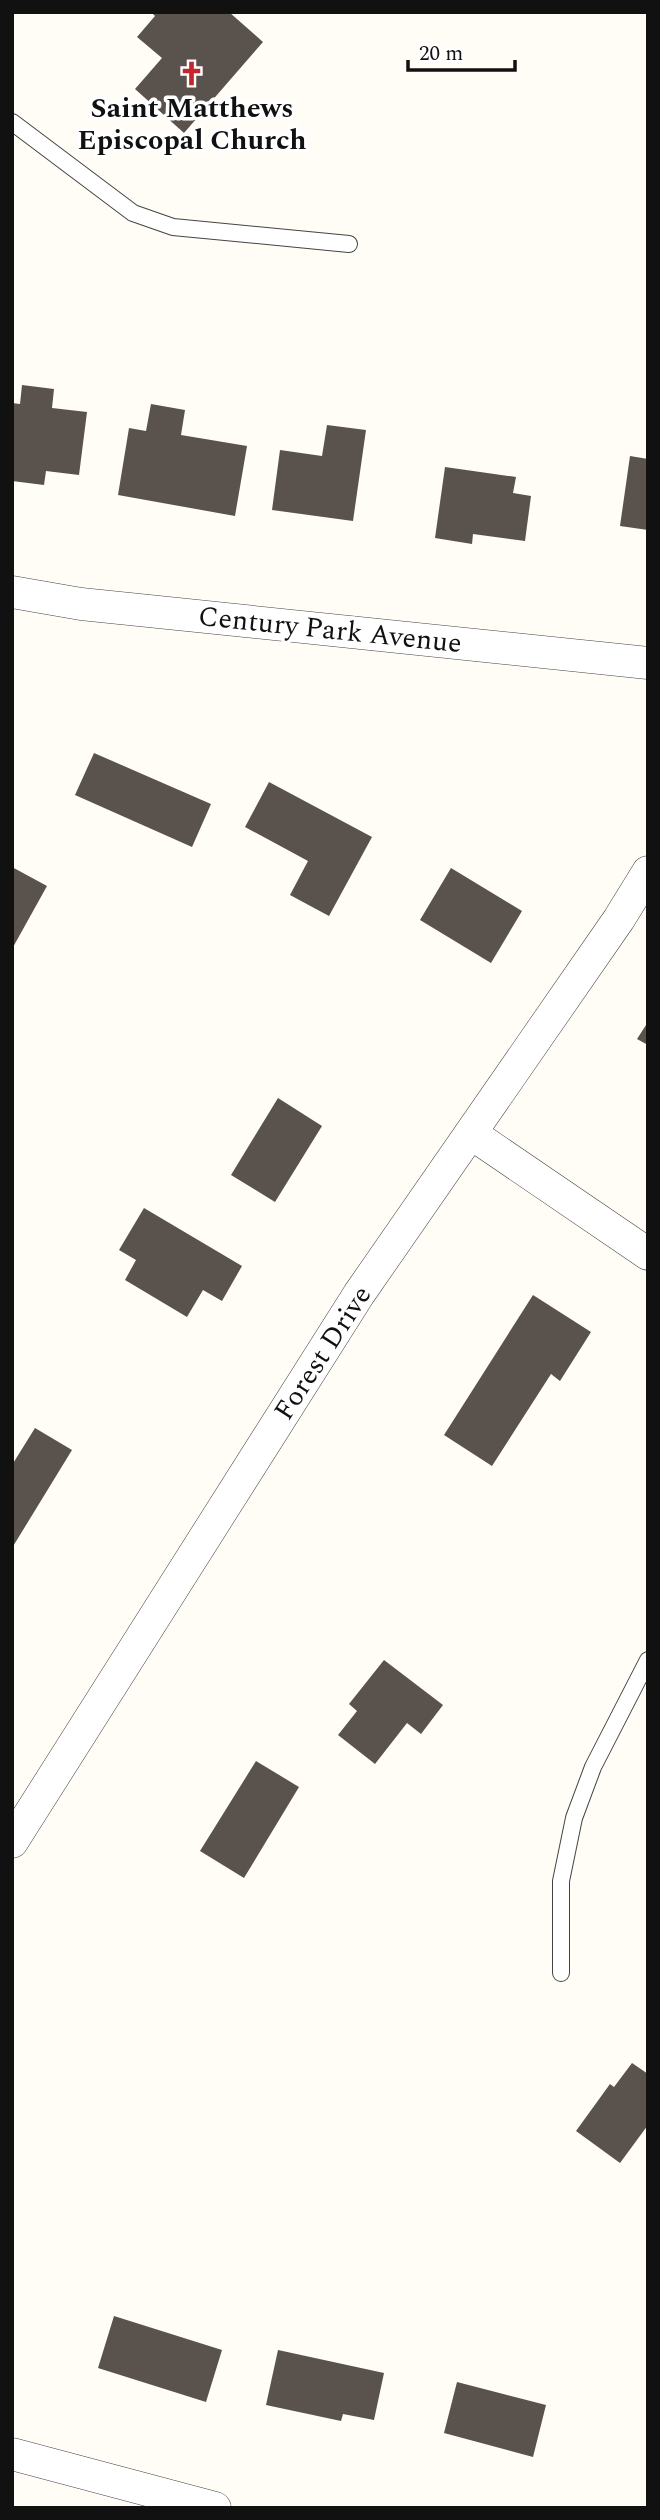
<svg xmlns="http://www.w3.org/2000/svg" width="660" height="2520" font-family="Spectral,serif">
<rect width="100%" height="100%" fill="#fffdf5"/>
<path fill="#5a524d" d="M151 12H229L263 42 184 133 135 89 162 58 137 37 155 16Z
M22 385 54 389 52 408 87 412 79 475 46 471 44 485 12 481V403L20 404Z
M151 404 185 410 181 435 247 446 235 516 118 495 129 428 146 431Z
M327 425 366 430 353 521 272 510 280 450 322 456Z
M630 456 648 459V530L620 526Z
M445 467 516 477 513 493 531 496 525 541 473 534 472 544 435 538Z
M94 753 211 804 192 847 75 795Z
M269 782 372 837 329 916 290 895 308 861 245 827Z
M12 867 47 886 12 949Z
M451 868 522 911 491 963 420 920Z
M648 1022V1045L637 1039Z
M278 1098 322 1126 275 1202 231 1175Z
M144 1208 242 1266 222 1301 203 1290 187 1317 125 1280 136 1260 119 1250Z
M533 1295 591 1332 560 1381 551 1374 492 1466 444 1435Z
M35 1428 72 1450 12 1548V1465Z
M384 1660 443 1705 421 1734 407 1723 375 1764 338 1735 357 1711 349 1704Z
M256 1761 299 1787 244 1878 200 1851Z
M632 2063 648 2074V2125L620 2163 576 2131 610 2084 614 2087Z
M114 2316 222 2350 206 2402 98 2368Z
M278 2350 384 2373 374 2420 343 2414 341 2421 266 2405Z
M457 2382 546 2405 533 2457 444 2433Z"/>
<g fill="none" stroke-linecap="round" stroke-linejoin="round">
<defs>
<path id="lane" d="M12 122 133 213 173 227 349 244
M561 1973V1881L574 1818 593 1767 648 1660"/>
<path id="street" d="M12 592 81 604 648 663
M472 1134 648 1254
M12 1842 359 1294 619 919 648 872
M12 2454 215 2508"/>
</defs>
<use href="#lane" stroke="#444" stroke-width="18"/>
<use href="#street" stroke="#444" stroke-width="33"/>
<use href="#lane" stroke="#fff" stroke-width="16"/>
<use href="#street" stroke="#fff" stroke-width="32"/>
</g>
<defs>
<symbol id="church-bare" viewBox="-9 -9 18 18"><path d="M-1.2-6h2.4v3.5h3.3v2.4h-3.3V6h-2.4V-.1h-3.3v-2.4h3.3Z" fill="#c4262e" stroke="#fff" stroke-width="2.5" paint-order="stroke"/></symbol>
</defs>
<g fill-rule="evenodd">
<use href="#church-bare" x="174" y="56" width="35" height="35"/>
</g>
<g text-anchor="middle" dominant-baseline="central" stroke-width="7" stroke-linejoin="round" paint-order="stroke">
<g font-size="28" font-weight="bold" fill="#111" stroke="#fff">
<text x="192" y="108">Saint Matthews<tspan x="192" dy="32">Episcopal Church</tspan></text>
</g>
<g font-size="28" fill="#111" stroke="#fff">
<text transform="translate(330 630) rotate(6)">Century Park Avenue</text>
<text transform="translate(323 1353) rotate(-57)">Forest Drive</text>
</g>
</g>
<rect width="660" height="2520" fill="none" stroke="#111111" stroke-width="28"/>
<path d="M408 60v10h107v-10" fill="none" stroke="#111111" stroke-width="3.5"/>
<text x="419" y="60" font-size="21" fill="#111111" stroke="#ffffff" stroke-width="5" paint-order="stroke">20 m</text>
</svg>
